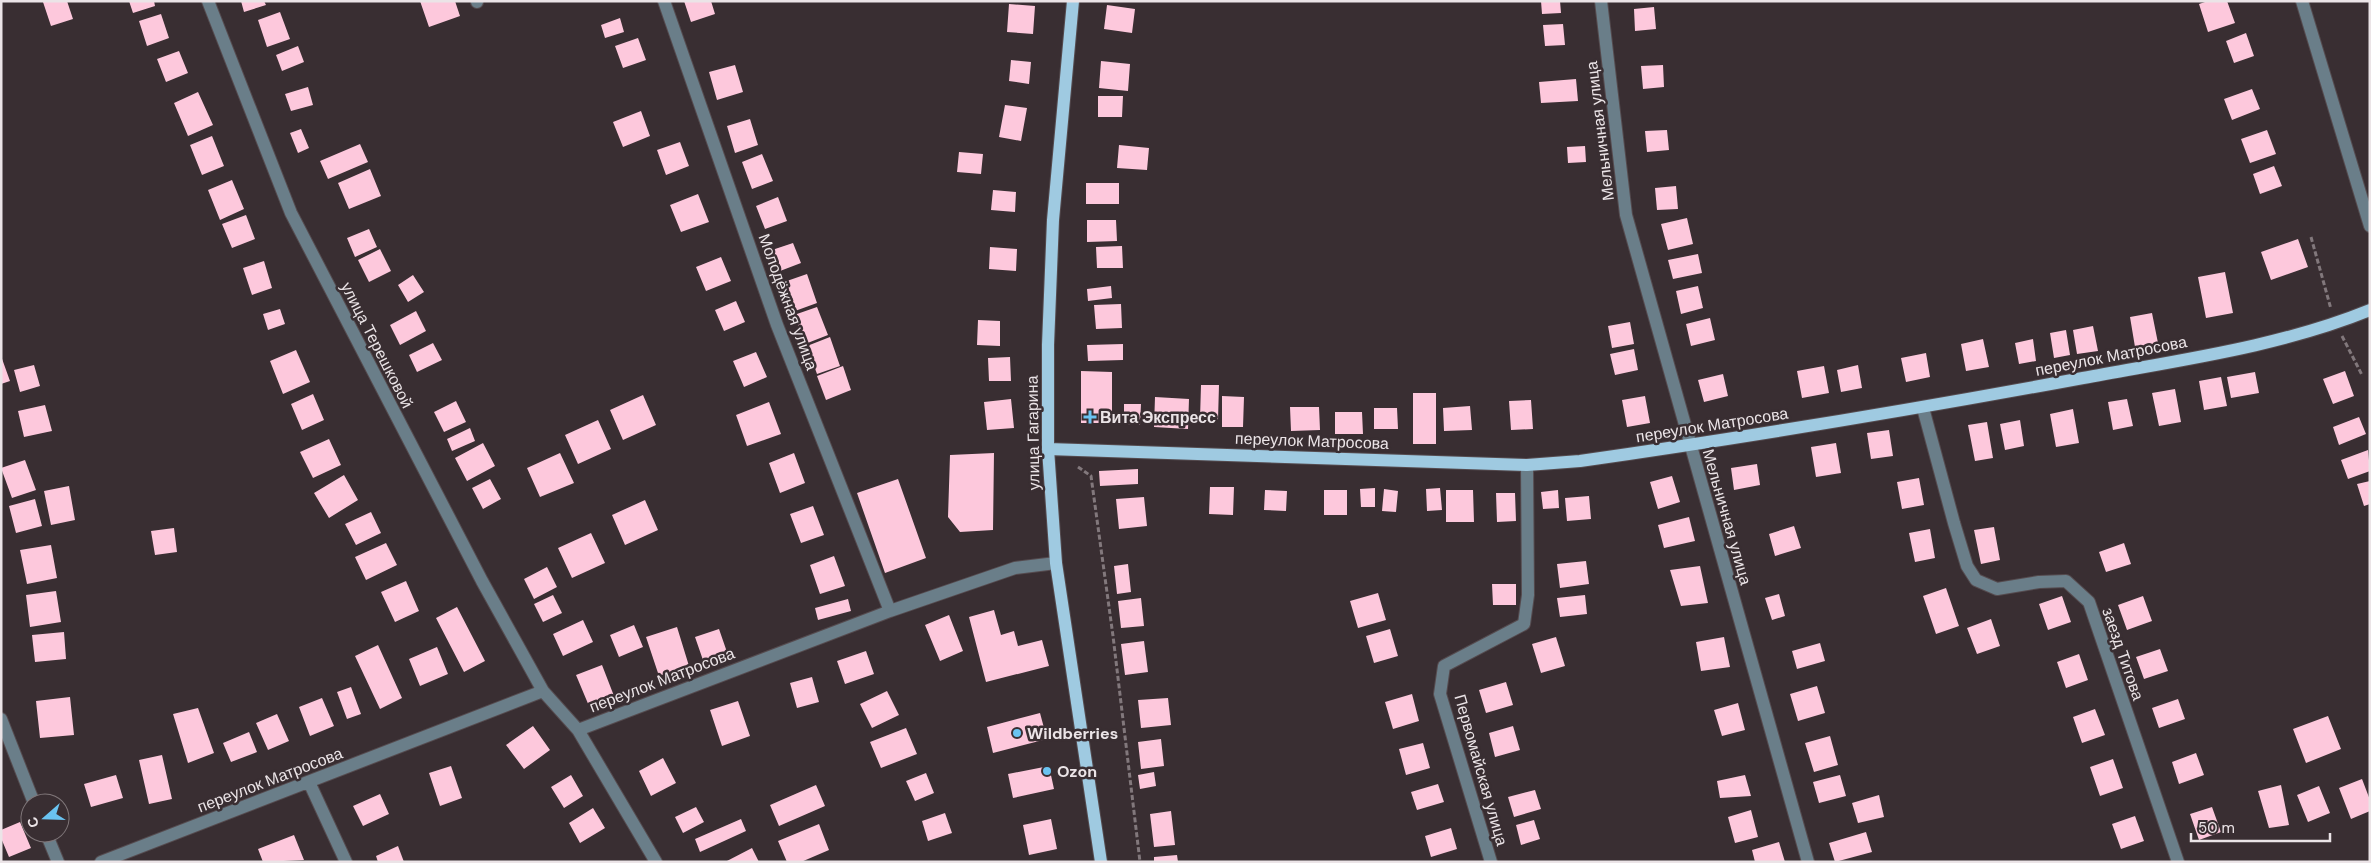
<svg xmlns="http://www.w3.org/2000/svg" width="2371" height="863" font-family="'DM Sans',sans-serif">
<rect width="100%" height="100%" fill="#392e32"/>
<path fill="#fdc8dc" d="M67 1 73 19 51 26 43 2Z
M129 1H154L155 6 133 13Z
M241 1H264L266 5 244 12Z
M420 1H455L460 16 429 27Z
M684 1H711L715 14 691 22Z
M1541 1H1560L1561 13 1542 14Z
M2208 1H2227L2235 23 2208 32 2199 4Z
M1009 4 1035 6 1033 34 1007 32Z
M1107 5 1135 9 1132 33 1104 29Z
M1654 7 1656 29 1635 31 1634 9Z
M280 12 290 39 267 47 258 20Z
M161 14 169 38 147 46 139 21Z
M620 18 624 32 605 38 601 25Z
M1563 24 1565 45 1545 46 1543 25Z
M2246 33 2254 56 2234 63 2226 41Z
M638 38 646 60 623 68 615 46Z
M298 46 304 62 282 71 276 55Z
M179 51 188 73 166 82 157 59Z
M1011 60 1031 62 1029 84 1009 81Z
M1101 61 1130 64 1128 91 1099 88Z
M735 65 743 92 717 100 709 72Z
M1663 65 1664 87 1643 89 1641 66Z
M1576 79 1578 101 1541 103 1539 82Z
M308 87 313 105 291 111 285 94Z
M2252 89 2260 109 2232 120 2224 99Z
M198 92 213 125 188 136 174 103Z
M1098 96H1123L1122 117H1098Z
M1005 105 1027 108 1021 141 999 137Z
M641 111 650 136 623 147 613 122Z
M750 119 758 145 735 153 727 126Z
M301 129 309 148 298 153 290 133Z
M1667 130 1669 150 1647 152 1645 131Z
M2267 130 2276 154 2250 163 2241 139Z
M212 136 224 166 202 175 190 145Z
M680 142 689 166 666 175 657 150Z
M360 144 368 162 328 179 320 161Z
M1119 145 1149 148 1147 170 1117 168Z
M1585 146 1586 162 1568 163 1567 147Z
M959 152 983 154 981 174 957 172Z
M762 154 773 181 752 189 742 162Z
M2274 166 2282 186 2260 194 2253 174Z
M370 169 381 196 349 209 338 183Z
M232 180 244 209 220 220 208 190Z
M1086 183H1119V204H1086Z
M1676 186 1678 209 1657 210 1655 188Z
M993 190 1016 192 1015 212 991 210Z
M698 194 709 222 681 232 670 205Z
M778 197 787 221 765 229 756 206Z
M246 215 255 239 232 248 222 224Z
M1687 218 1693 244 1668 250 1661 224Z
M1087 220H1116L1117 241 1087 242Z
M369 229 377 247 355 257 347 238Z
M2298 239 2308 267 2271 280 2261 252Z
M793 243 801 263 780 271 772 250Z
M1122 246 1123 268H1097L1096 247Z
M990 247 1017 249 1016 271 989 269Z
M380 249 391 271 369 282 358 260Z
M1698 254 1702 273 1673 279 1668 260Z
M721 257 731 281 706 291 696 267Z
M264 261 272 288 252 295 243 268Z
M2225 272 2233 313 2206 318 2198 277Z
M807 274 817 303 795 311 784 282Z
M413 275 424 292 408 302 398 285Z
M1111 286 1112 298 1088 301 1087 289Z
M1698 286 1703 308 1681 314 1676 291Z
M736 301 745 322 724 331 715 310Z
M1121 304 1122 328 1096 329 1094 305Z
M817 307 828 335 805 344 794 315Z
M280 309 285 324 268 330 263 314Z
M416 311 426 331 400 345 390 325Z
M2152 313 2158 343 2135 347 2130 317Z
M1710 318 1715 340 1691 346 1686 324Z
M978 320 1000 321V346L977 345Z
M1630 322 1634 344 1612 348 1608 326Z
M2093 326 2098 351 2077 354 2073 330Z
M2066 330 2070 355 2054 358 2050 333Z
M830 337 840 366 817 374 807 346Z
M1983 339 1989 367 1966 371 1961 344Z
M2033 339 2036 361 2019 364 2015 343Z
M433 343 442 360 417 372 409 355Z
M1123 344V360L1088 361 1087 345Z
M1634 349 1638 370 1615 375 1610 354Z
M296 350 310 382 283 394 270 361Z
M756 352 767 377 744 387 733 361Z
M1926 353 1930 377 1906 382 1901 358Z
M1 356 10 381 1 384Z
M1010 357 1011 381H989L988 358Z
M34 365 40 386 20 392 14 370Z
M1858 365 1862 388 1841 392 1837 370Z
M843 366 851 390 826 400 817 376Z
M1824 366 1829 393 1802 398 1797 371Z
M1081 371 1112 372V423H1081Z
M2345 371 2354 396 2333 404 2323 379Z
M2255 372 2259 393 2231 398 2227 377Z
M1723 374 1728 396 1704 402 1698 380Z
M2221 377 2227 406 2204 410 2199 381Z
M1201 385H1219L1218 420 1200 419Z
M2175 389 2181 422 2159 426 2152 393Z
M1413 393H1436V444H1413Z
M313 394 324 420 302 430 291 404Z
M643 395 656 425 623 440 610 410Z
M1222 396 1244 397 1243 427H1222Z
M1645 396 1650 423 1627 427 1622 400Z
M1155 397 1189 399 1188 429 1154 427Z
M1011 399 1014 428 987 430 984 402Z
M2127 399 2133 426 2113 430 2108 402Z
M1531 400 1533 429 1511 430 1509 401Z
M456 401 466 422 444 432 434 412Z
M769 402 781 434 747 446 736 415Z
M1124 404H1141L1140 425 1124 424Z
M45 405 52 431 24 437 18 411Z
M1470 406 1472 430 1444 431 1443 408Z
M1290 407H1319L1320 430 1291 431Z
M1374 408H1397L1398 429H1374Z
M2073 409 2079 443 2056 447 2050 414Z
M1335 412H1362L1363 434H1335Z
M2359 417 2366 434 2339 445 2333 427Z
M598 420 611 449 578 464 565 435Z
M2020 420 2024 446 2005 450 2000 424Z
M1987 422 1993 458 1975 461 1968 425Z
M470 428 475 441 452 451 447 439Z
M1889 430 1893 456 1871 459 1867 433Z
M329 439 341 465 313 478 300 452Z
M483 443 495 466 467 481 455 458Z
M1836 443 1841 473 1816 477 1811 447Z
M2368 450 2370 471 2348 479 2341 460Z
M560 453 574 483 540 497 527 468Z
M794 453 805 483 780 493 769 463Z
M994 453 993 530 960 532 948 517 950 455Z
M25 460 36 490 12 498 1 468Z
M1757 464 1760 485 1734 490 1731 468Z
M1138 469V484L1100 486 1099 471Z
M344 475 358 500 329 518 314 493Z
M1672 476 1680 502 1658 509 1650 482Z
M1919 478 1924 505 1902 509 1897 482Z
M490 479 501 499 483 509 472 488Z
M898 479 926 558 885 573 857 493Z
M2370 481V504L2364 506 2357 484Z
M69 486 75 520 51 525 44 491Z
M1210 487H1234L1233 515 1209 514Z
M1375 488V507H1361L1360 489Z
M1440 488 1442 510 1427 511 1426 489Z
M1384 489 1398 491 1396 512 1382 511Z
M1265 490 1287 491 1286 511 1264 510Z
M1324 490H1347V515H1324Z
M1446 490H1473L1474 522H1446Z
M1558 490 1559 508 1543 509 1541 492Z
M1496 493H1515L1516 521 1497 522Z
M1589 496 1591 519 1567 521 1565 498Z
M1144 497 1147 526 1119 529 1116 499Z
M35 499 42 526 16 533 9 506Z
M645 500 658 530 625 545 612 515Z
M813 506 824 535 801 543 790 514Z
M371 512 381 533 356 545 345 524Z
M1689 517 1695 541 1664 548 1658 525Z
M1794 526 1801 548 1775 556 1769 534Z
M1994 527 2000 560 1981 564 1974 530Z
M174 528 177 552 155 555 151 531Z
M1930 529 1935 558 1915 562 1909 533Z
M591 533 605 563 572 578 558 548Z
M386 543 397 565 366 580 355 557Z
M2124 543 2131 564 2106 572 2099 552Z
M51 545 57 578 27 584 20 550Z
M834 556 845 586 820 594 810 565Z
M1586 561 1589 584 1560 588 1557 564Z
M1128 564 1131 592 1117 594 1114 566Z
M1700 566 1708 603 1681 606 1670 570Z
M547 567 557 587 534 599 524 579Z
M406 581 419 611 395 622 381 592Z
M1492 584H1516V605H1493Z
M1946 588 1959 626 1936 634 1923 596Z
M56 591 61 622 30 627 26 595Z
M1378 593 1386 620 1358 628 1350 601Z
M1779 594 1785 616 1772 620 1765 598Z
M553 595 562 613 543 622 534 604Z
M1585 595 1587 614 1560 617 1557 598Z
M2062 596 2071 622 2048 630 2039 604Z
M2143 596 2152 621 2127 630 2118 605Z
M1141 598 1144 626 1121 628 1118 601Z
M848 599 851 611 818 620 815 608Z
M457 607 485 661 464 672 436 618Z
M994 610 1001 635 1014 631 1018 646 1042 640 1049 666 986 682 969 617Z
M949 615 963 651 940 661 925 625Z
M1991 619 2000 646 1977 654 1967 628Z
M583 620 593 642 563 656 553 634Z
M634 625 643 647 619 657 610 635Z
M677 627 689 666 659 676 646 637Z
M719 629 728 655 704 663 695 637Z
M1390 629 1398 656 1374 663 1366 636Z
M64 632 66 659 35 662 32 635Z
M1556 637 1565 666 1541 673 1532 644Z
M1724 637 1730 667 1701 671 1696 642Z
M1144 641 1148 672 1125 675 1121 644Z
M1820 643 1825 661 1797 669 1792 651Z
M378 645 402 698 380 709 355 656Z
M437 647 448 674 420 686 409 659Z
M2160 649 2168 671 2144 679 2136 657Z
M866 651 874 674 845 684 837 661Z
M2079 654 2088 680 2066 688 2057 662Z
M602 665 614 696 589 706 576 675Z
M812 677 819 702 797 708 790 683Z
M1506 682 1513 705 1486 713 1479 690Z
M1817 686 1825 713 1798 721 1790 694Z
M351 687 361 714 347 719 337 692Z
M887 691 899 715 872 728 860 704Z
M1412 694 1419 721 1393 729 1385 702Z
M70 697 74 735 40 738 36 701Z
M322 698 334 726 310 736 299 707Z
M1168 698 1171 725 1141 728 1138 700Z
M2178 699 2185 719 2159 728 2152 708Z
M738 701 750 736 722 746 710 710Z
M1738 703 1745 730 1722 736 1714 710Z
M198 708 214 753 188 763 173 714Z
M2095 709 2105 735 2082 743 2073 717Z
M1040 713 1047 739 993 753 987 727Z
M277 714 289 741 268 750 256 723Z
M2328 716 2341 749 2306 763 2293 729Z
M533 726 550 750 524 769 506 745Z
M1513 726 1520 750 1495 757 1489 733Z
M906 728 917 754 881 768 870 742Z
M249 732 257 752 231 762 223 743Z
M1830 736 1838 765 1814 772 1805 743Z
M1161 739 1164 766 1141 769 1138 742Z
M1423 743 1430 768 1406 775 1399 749Z
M2196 753 2204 775 2179 784 2172 762Z
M162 755 172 799 149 804 139 760Z
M663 758 676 783 651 796 639 771Z
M2113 759 2123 788 2100 796 2090 767Z
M451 766 462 798 440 806 429 773Z
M1049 766 1054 789 1013 798 1008 774Z
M1154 772 1156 786 1140 789 1138 775Z
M926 773 934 793 915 801 906 781Z
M116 775 123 798 91 807 84 784Z
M571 775 583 796 564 808 551 787Z
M1745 775 1751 796 1720 798 1717 781Z
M1840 775 1846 796 1819 803 1813 782Z
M2362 779 2370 800V811L2351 819 2339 788Z
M1438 784 1444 802 1417 810 1411 792Z
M816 785 825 806 779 826 770 805Z
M2281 785 2289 825 2269 828 2258 791Z
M2319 786 2330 813 2308 822 2297 795Z
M1535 790 1541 809 1514 817 1508 797Z
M380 794 389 814 363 826 353 806Z
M1879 795 1884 817 1858 823 1852 803Z
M696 807 704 822 683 833 675 817Z
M2212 807 2221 832 2199 840 2190 814Z
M593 808 605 828 580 843 569 823Z
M1751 810 1758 837 1735 843 1728 817Z
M1171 811 1175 845 1154 847 1150 814Z
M945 813 952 833 928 841 922 821Z
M2135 816 2144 841 2121 849 2112 824Z
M741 819 746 831 700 852 695 839Z
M1051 819 1057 849 1029 855 1023 825Z
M1534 820 1540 839 1521 845 1516 825Z
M20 822 31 848 9 857 1 838V830Z
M819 824 829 850 801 862H787L778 841Z
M1451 828 1457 849 1431 857 1425 836Z
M1866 832 1872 852 1835 862 1829 843Z
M294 835 304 860 263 862 258 849Z
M1779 842 1785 862H1755L1752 850Z
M398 846 404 862H378L376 856Z
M752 848 759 862H725Z
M1177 855 1178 862H1154V857Z"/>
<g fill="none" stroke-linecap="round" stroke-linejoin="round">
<defs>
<path id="minor" d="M208 1 291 213 482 581 543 691 578 730 890 611 1015 568 1056 563
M477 1V2
M664 1 777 325 890 611
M1601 1 1626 215 1808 862
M2302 1 2370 226
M1923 408 1954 523 1967 566 1976 580 1997 589 2039 582 2066 581 2089 602 2178 862
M1 719 34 803
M578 730 656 862
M309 782 346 862
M46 833 58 862
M101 862 543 691
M1491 862 1440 694 1444 666 1524 624 1528 595 1527 465"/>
<path id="major" d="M1073 1 1053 220 1048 345V449L1056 563 1101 862
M1048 449 1527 465 1580 461C1748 437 1916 409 2083 378 2179 360 2279 347 2370 310"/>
</defs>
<use href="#minor" stroke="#554b4f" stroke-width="14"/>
<use href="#major" stroke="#554b4f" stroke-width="14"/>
<path stroke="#82787c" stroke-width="3" stroke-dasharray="5 2.5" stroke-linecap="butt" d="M2311 237 2331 309
M2342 336 2362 375
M1078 467 1091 476 1113 636 1140 862"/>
<use href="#minor" stroke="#6a7e89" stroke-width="12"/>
<use href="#major" stroke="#9fcae1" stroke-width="12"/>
</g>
<g fill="#6ac3f1" stroke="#392e32" stroke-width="2">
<path d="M1087.5 409.5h5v5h5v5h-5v5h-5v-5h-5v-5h5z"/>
<circle cx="1017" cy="733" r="5"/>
<circle cx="1047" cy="771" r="5"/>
</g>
<g text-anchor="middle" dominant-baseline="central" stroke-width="5" stroke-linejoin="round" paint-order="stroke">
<g font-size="16" fill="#ebe4e7" stroke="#392e32">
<text transform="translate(1600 131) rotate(-97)">Мельничная улица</text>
<text transform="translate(788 302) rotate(70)">Молодёжная улица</text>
<text transform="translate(377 345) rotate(63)">улица Терешковой</text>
<text transform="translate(2111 356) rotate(-11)">переулок Матросова</text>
<text transform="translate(1712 425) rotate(-9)">переулок Матросова</text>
<text transform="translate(1033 433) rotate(-91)">улица Гагарина</text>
<text transform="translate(1312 441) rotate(2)">переулок Матросова</text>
<text transform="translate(1727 517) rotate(74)">Мельничная улица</text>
<text transform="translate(2123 654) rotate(71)">заезд Титова</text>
<text transform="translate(662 680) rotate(-21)">переулок Матросова</text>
<text transform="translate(1481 770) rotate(74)">Первомайская улица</text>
<text transform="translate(270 780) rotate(-21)">переулок Матросова</text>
</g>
<g font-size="16" font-weight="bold" fill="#ebe4e7" stroke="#392e32" text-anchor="start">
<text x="1100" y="417">Вита Экспресс</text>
<text x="1027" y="733">Wildberries</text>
<text x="1057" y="771">Ozon</text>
</g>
</g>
<rect width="2371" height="863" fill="none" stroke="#ebe4e7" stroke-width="5"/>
<g transform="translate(45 818) rotate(250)"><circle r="24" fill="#392e32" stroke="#80777a"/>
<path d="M0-4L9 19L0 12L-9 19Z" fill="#6ac3f1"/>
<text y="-8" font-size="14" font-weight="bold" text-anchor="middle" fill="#ebe4e7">С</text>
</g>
<path d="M2191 833v8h139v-8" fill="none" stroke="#ebe4e7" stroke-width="2.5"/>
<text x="2198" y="833" font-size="15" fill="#ebe4e7" stroke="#392e32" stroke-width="4" paint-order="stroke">50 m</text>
</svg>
